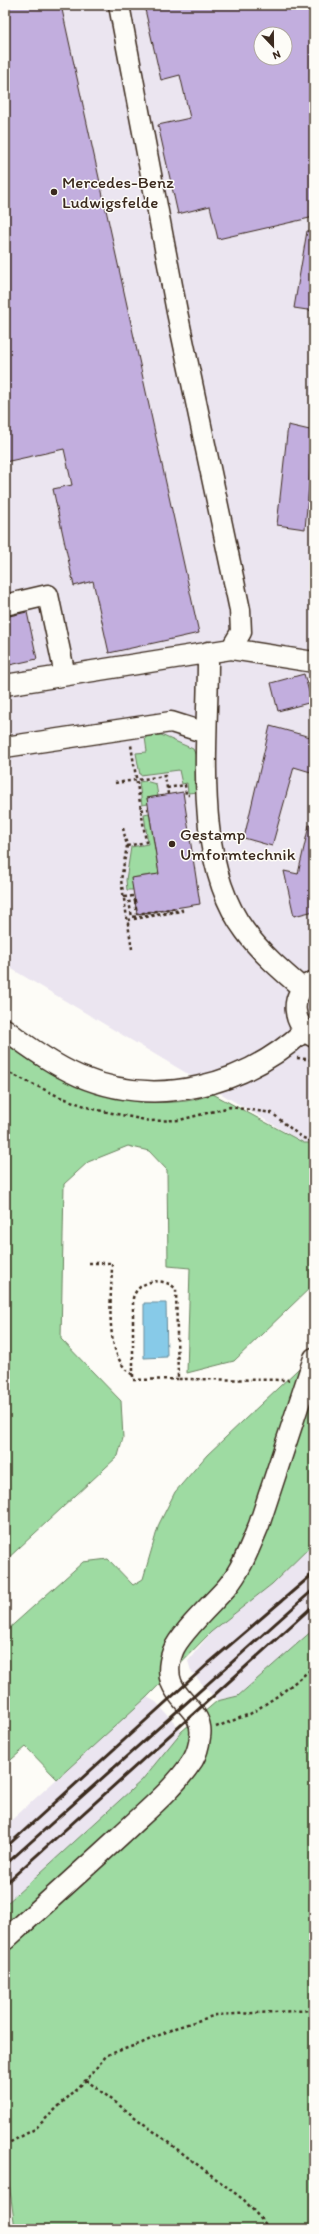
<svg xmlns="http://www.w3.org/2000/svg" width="319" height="2234" font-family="Itim,sans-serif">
<rect width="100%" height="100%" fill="#fdfcf7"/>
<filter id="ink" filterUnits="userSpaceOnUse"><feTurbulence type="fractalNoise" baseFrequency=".025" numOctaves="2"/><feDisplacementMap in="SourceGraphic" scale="8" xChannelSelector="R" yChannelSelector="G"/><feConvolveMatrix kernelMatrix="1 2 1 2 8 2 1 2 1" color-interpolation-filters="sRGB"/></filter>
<g filter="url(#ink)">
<path fill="#ebe5f0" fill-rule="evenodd" d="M5 5H314V1143H304L5 965ZM261 34H285V58H261Z
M314 1543V1629L238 1696 217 1701 191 1671 188 1661 211 1632 272 1584Z
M147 1697 156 1702 182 1731 142 1780 5 1905V1826Z"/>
<path fill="#9edba2" stroke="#6c8260" d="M161 735 193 749 196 756 197 792 188 793 187 783 182 784 179 770 140 775 136 753 147 752 145 737Z
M145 781 156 784 158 796 147 798 148 804 142 805 139 782Z
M149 813 159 874 132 878 133 890H127L126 880 131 847 148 844 144 814Z
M5 1043C56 1083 120 1109 186 1101 195 1100 204 1097 213 1094L304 1143H314V1284L234 1361 187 1373 190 1268 168 1266 167 1170 149 1151 128 1146 88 1162 64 1184 61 1339 121 1401 123 1438 118 1456 5 1561Z
M314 1354V1543L272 1584 211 1632 147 1697 57 1779 26 1747 5 1765V1632L83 1562 108 1559 133 1585 143 1579 159 1524 175 1492 207 1455Z
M314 1629V2229H15L7 2167 5 2164V1905L142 1780 182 1731 217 1701 238 1696Z"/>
<path fill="#87cae8" stroke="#698a97" d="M144 1303H166L167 1357 144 1358Z"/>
<path fill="#c2aede" stroke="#3b2a1e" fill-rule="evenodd" d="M5 5H61L199 633 109 653 93 581 74 586 53 489 72 485 64 449 5 462Z
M144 5H314V217L218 239 210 206 178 214 158 125 190 118 180 75 161 80ZM261 34H285V58H261Z
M307 231H314V311L294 308Z
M288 425 314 431 305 529 277 525Z
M27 612 37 659 5 666V617Z
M304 674 312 702 278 711 271 683Z
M270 726 314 738V773L294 767 272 846 244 838Z
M183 792 200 904 137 914 131 878 159 874 147 798Z
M309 825 314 826V911L294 916 284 871 298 874Z"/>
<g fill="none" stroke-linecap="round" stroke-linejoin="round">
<defs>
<path id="minor" d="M5 605 48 595 65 675
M231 649 314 662
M208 652C209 738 191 859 245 931 261 953 282 971 303 989
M5 685 231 649 241 632 240 610 177 312 119 5
M5 747 171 722 206 733
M312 982C288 993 292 1027 314 1037
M5 1029C28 1047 52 1064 79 1076 157 1109 244 1086 304 1031
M5 1940C44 1905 83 1870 122 1834 146 1811 174 1789 193 1760 197 1753 199 1745 200 1737 206 1703 155 1699 173 1651 179 1634 214 1602 227 1587 242 1569 250 1546 259 1525L314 1358"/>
</defs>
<use href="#minor" stroke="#3b2a1e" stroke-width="23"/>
<path stroke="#3b2a1e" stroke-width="2.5" stroke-dasharray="3 3" stroke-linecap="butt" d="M115 783 165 776 168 794
M167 788 185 785 186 795H189
M141 810 148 809
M123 828 127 846 121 880 132 949
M127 846 146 842 131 745
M124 897 134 896
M135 901 137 914 176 908V911L132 917 129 902Z
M128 920 182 911 181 907
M297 1058 314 1060
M5 1071 60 1097 93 1109 150 1121 180 1120 230 1107 272 1113 301 1137 314 1142
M89 1263H112C112 1295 102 1356 133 1375
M178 1379 133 1380V1298C138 1280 163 1276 176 1289L178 1379 289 1380
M216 1727 250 1714 279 1695 314 1667
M86 2080 244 2200 270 2229
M5 2145 35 2129 86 2080 107 2055 142 2043 175 2028 216 2015 314 2010"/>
<use href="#minor" stroke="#fdfcf7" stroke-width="20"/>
<path stroke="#3b2a1e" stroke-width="3" d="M5 1848 209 1663 314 1573
M5 1865 314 1589
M5 1884 314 1605"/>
</g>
</g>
<g fill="#3b2a1e" stroke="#fdfcf7" stroke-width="1.5">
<circle cx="54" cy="192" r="4"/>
<circle cx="172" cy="844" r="4"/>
</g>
<g text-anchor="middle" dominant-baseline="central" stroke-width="3" stroke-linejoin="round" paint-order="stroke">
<g font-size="17" fill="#3b2a1e" stroke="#fdfcf7" text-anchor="start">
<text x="62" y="182">Mercedes-Benz<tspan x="62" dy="20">Ludwigsfelde</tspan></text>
<text x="180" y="834">Gestamp<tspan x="180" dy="20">Umformtechnik</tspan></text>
</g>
</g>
<rect width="319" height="2234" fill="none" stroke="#fdfcf7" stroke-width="20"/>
<rect x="10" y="10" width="299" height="2214" fill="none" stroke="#3b2a1e" stroke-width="1.5" filter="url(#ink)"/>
<g transform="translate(273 46) rotate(158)"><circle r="19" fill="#fdfcf7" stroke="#afa8a0"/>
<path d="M0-3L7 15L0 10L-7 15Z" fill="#3b2a1e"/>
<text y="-6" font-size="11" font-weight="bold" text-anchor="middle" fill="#3b2a1e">N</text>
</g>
</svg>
